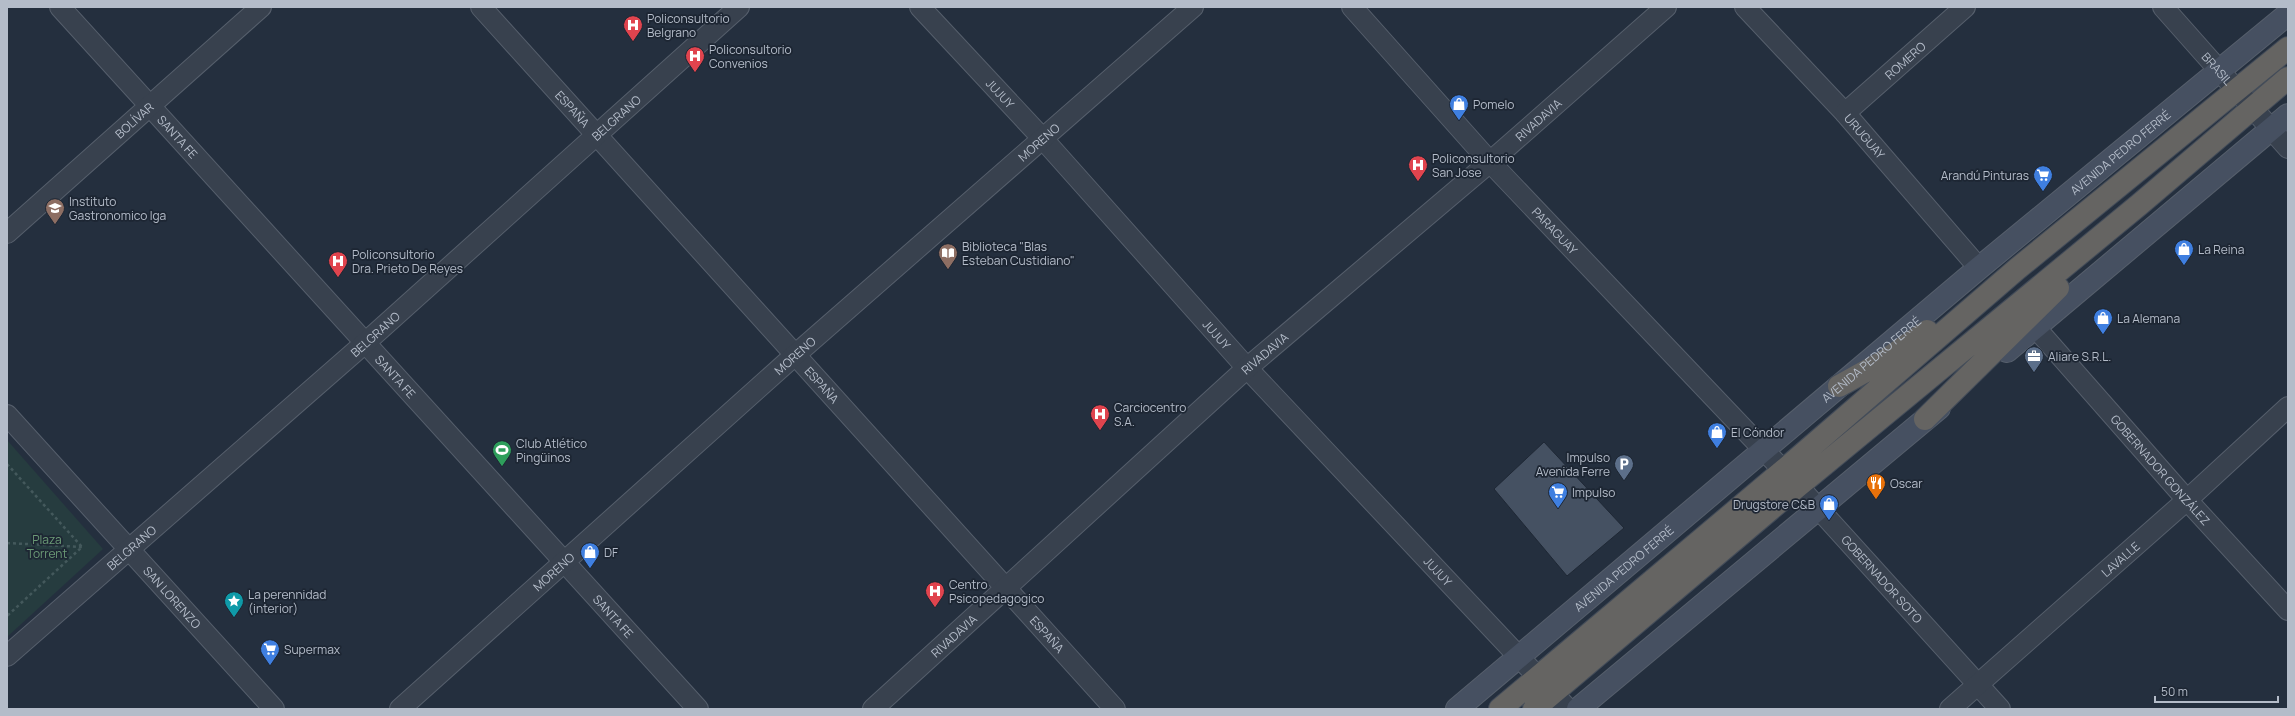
<svg xmlns="http://www.w3.org/2000/svg" width="2295" height="716" font-family="Manrope,sans-serif">
<rect width="100%" height="100%" fill="#242f3e"/>
<path fill="#263c3f" d="M7 440 103 549 7 637Z"/>
<path fill="#455162" stroke="#1f2835" d="M1544 442 1624 528 1567 576 1494 489Z"/>
<g fill="none" stroke-linecap="round" stroke-linejoin="round">
<defs>
<g id="minor">
<path id="s1" d="M60 7 698 709"/>
<path id="s2" d="M481 7 1115 709"/>
<path id="s3" d="M920 7 1043 139 1247 368 1568 709"/>
<path id="s4" d="M1352 7 1490 162 1798 486 2000 709"/>
<path id="s5" d="M1745 7 1845 113 1979 268"/>
<path id="s6" d="M2163 7 2288 148"/>
<path id="s7" d="M1845 113 1965 7"/>
<path id="s8" d="M7 233 261 7"/>
<path id="s9" d="M2035 327 2187 500 2288 610"/>
<path id="s10" d="M7 415 274 709"/>
<path id="s11" d="M7 656 365 343 739 7"/>
<path id="s12" d="M400 709 795 355 1193 7"/>
<path id="s13" d="M873 709 1247 368 1490 162 1666 7"/>
<path id="s14" d="M1950 709 2187 500 2288 407"/>
</g>
<g id="secondary">
<path d="M2007 351 2288 115"/>
<path id="s15" d="M1457 709 1979 268 2288 14"/>
<path d="M1578 709 1939 408"/>
</g>
<path id="trunk" d="M1839 386 1884 361 1927 331
M1925 419 2058 288
M1500 709 1784 470 2017 269 2288 48
M1534 709 1798 486 2140 204 2288 78"/>
</defs>
<use href="#minor" stroke="#565f6c" stroke-width="22"/>
<use href="#secondary" stroke="#565f6c" stroke-width="24"/>
<use href="#trunk" stroke="#434c59" stroke-width="24"/>
<path stroke="#44595c" stroke-width="2.5" stroke-dasharray="3 3" stroke-linecap="butt" d="M7 464 82 547 7 616
M7 543 82 547"/>
<use href="#minor" stroke="#38414e" stroke-width="20"/>
<use href="#secondary" stroke="#465061" stroke-width="22"/>
<use href="#trunk" stroke="#656462" stroke-width="22"/>
</g>
<defs>
<symbol id="hospital-pin" viewBox="-11 -11 22 30"><path d="M0 17L-7.5 6A9.5 9.5 0 1 1 7.5 6Z" fill="#e0444e" stroke="#1d2633"/><path d="M-5-5h3v3.5h4V-5h3V5h-3V1.5h-4V5h-3Z" fill="#fff"/></symbol>
<symbol id="shop-pin" viewBox="-11 -11 22 30"><path d="M0 17L-7.5 6A9.5 9.5 0 1 1 7.5 6Z" fill="#3f7fe0" stroke="#1d2633"/><path d="M-5-2.5h2.3a2.7 3.5 0 0 1 5.4 0H5L5.5 6h-11ZM-1.5-2.5h3a1.5 2.3 0 0 0-3 0Z" fill="#fff"/></symbol>
<symbol id="supermarket-pin" viewBox="-11 -11 22 30"><path d="M0 17L-7.5 6A9.5 9.5 0 1 1 7.5 6Z" fill="#3f7fe0" stroke="#1d2633"/><path d="M-6-5.5h2.5l.6 2H6L4.5 2H-2.5L-4.4-4H-6ZM-1.5 3.2a1.3 1.3 0 1 0 .1 0ZM3 3.2a1.3 1.3 0 1 0 .1 0Z" fill="#fff"/></symbol>
<symbol id="university-pin" viewBox="-11 -11 22 30"><path d="M0 17L-7.5 6A9.5 9.5 0 1 1 7.5 6Z" fill="#8d6e63" stroke="#1d2633"/><path d="M0-5L7-2L0 1L-7-2ZM-4 1L0 2.5L4 1V4Q0 6-4 4Z" fill="#fff"/></symbol>
<symbol id="library-pin" viewBox="-11 -11 22 30"><path d="M0 17L-7.5 6A9.5 9.5 0 1 1 7.5 6Z" fill="#8d6e63" stroke="#1d2633"/><path d="M-6-4Q-3-5.5-.7-3.5V5Q-3 3-6 4ZM6-4Q3-5.5 .7-3.5V5Q3 3 6 4Z" fill="#fff"/></symbol>
<symbol id="office-pin" viewBox="-11 -11 22 30"><path d="M0 17L-7.5 6A9.5 9.5 0 1 1 7.5 6Z" fill="#5c6f8a" stroke="#1d2633"/><path d="M-6-3h4V-5.5h4V-3h4V5H-6ZM-1-4.5V-3h2v-1.5ZM-6 0V1H6V0Z" fill="#fff"/></symbol>
<symbol id="stadium-pin" viewBox="-11 -11 22 30"><path d="M0 17L-7.5 6A9.5 9.5 0 1 1 7.5 6Z" fill="#2e9e5b" stroke="#1d2633"/><path d="M0-5a6.5 5 0 1 0 0 10a6.5 5 0 1 0 0-10ZM-3.5-1.8h7v3.6h-7Z" fill="#fff"/></symbol>
<symbol id="parking-pin" viewBox="-11 -11 22 30"><path d="M0 17L-7.5 6A9.5 9.5 0 1 1 7.5 6Z" fill="#5c6f8a" stroke="#1d2633"/><path d="M-3.5-5.5H1a3.5 3.5 0 0 1 0 7H-1V5.5H-3.5ZM-1-3.4V-.6H.8a1.4 1.4 0 0 0 0-2.8Z" fill="#fff"/></symbol>
<symbol id="restaurant-pin" viewBox="-11 -11 22 30"><path d="M0 17L-7.5 6A9.5 9.5 0 1 1 7.5 6Z" fill="#e8710a" stroke="#1d2633"/><path d="M-5-6h1v4h1v-4h1v4h1v-4h1v5L-1.5 .5V6h-2V.5L-5-1ZM5-6V6H3V1.5H1.5Q1.5-4 5-6Z" fill="#fff"/></symbol>
<symbol id="sight-pin" viewBox="-11 -11 22 30"><path d="M0 17L-7.5 6A9.5 9.5 0 1 1 7.5 6Z" fill="#0f9aa8" stroke="#1d2633"/><path d="M0-6L1.8-2.2L6-1.7L2.9 1.2L3.7 5.4L0 3.3L-3.7 5.4L-2.9 1.2L-6-1.7L-1.8-2.2Z" fill="#fff"/></symbol>
</defs>
<g fill-rule="evenodd">
<use href="#hospital-pin" x="622" y="14" width="22" height="30"/>
<use href="#hospital-pin" x="684" y="45" width="22" height="30"/>
<use href="#shop-pin" x="1448" y="93" width="22" height="30"/>
<use href="#hospital-pin" x="1407" y="154" width="22" height="30"/>
<use href="#supermarket-pin" x="2032" y="164" width="22" height="30"/>
<use href="#university-pin" x="44" y="197" width="22" height="30"/>
<use href="#shop-pin" x="2173" y="238" width="22" height="30"/>
<use href="#library-pin" x="937" y="242" width="22" height="30"/>
<use href="#hospital-pin" x="327" y="250" width="22" height="30"/>
<use href="#shop-pin" x="2092" y="307" width="22" height="30"/>
<use href="#office-pin" x="2023" y="345" width="22" height="30"/>
<use href="#hospital-pin" x="1089" y="403" width="22" height="30"/>
<use href="#shop-pin" x="1706" y="421" width="22" height="30"/>
<use href="#stadium-pin" x="491" y="439" width="22" height="30"/>
<use href="#parking-pin" x="1613" y="453" width="22" height="30"/>
<use href="#restaurant-pin" x="1865" y="472" width="22" height="30"/>
<use href="#supermarket-pin" x="1547" y="481" width="22" height="30"/>
<use href="#shop-pin" x="1818" y="493" width="22" height="30"/>
<use href="#shop-pin" x="579" y="541" width="22" height="30"/>
<use href="#hospital-pin" x="924" y="580" width="22" height="30"/>
<use href="#sight-pin" x="223" y="590" width="22" height="30"/>
<use href="#supermarket-pin" x="259" y="638" width="22" height="30"/>
</g>
<g text-anchor="middle" dominant-baseline="central" stroke-width="3.5" stroke-linejoin="round" paint-order="stroke">
<g font-size="12" fill="#b4bcc9" stroke="#1d2633" text-anchor="start">
<text x="647" y="18">Policonsultorio<tspan x="647" dy="14">Belgrano</tspan></text>
<text x="709" y="49">Policonsultorio<tspan x="709" dy="14">Convenios</tspan></text>
<text x="1473" y="104">Pomelo</text>
<text x="1432" y="158">Policonsultorio<tspan x="1432" dy="14">San Jose</tspan></text>
<text x="2029" y="175" text-anchor="end">Arandú Pinturas</text>
<text x="69" y="201">Instituto<tspan x="69" dy="14">Gastronomico Iga</tspan></text>
<text x="962" y="246">Biblioteca "Blas<tspan x="962" dy="14">Esteban Custidiano"</tspan></text>
<text x="2198" y="249">La Reina</text>
<text x="352" y="254">Policonsultorio<tspan x="352" dy="14">Dra. Prieto De Reyes</tspan></text>
<text x="2117" y="318">La Alemana</text>
<text x="2048" y="356">Aliare S.R.L.</text>
<text x="1114" y="407">Carciocentro<tspan x="1114" dy="14">S.A.</tspan></text>
<text x="1731" y="432">El Cóndor</text>
<text x="516" y="443">Club Atlético<tspan x="516" dy="14">Pingüinos</tspan></text>
<text x="1610" y="457" text-anchor="end">Impulso<tspan x="1610" dy="14">Avenida Ferre</tspan></text>
<text x="1890" y="483">Oscar</text>
<text x="1572" y="492">Impulso</text>
<text x="1815" y="504" text-anchor="end">Drugstore C&amp;B</text>
<text x="604" y="552">DF</text>
<text x="949" y="584">Centro<tspan x="949" dy="14">Psicopedagogico</tspan></text>
<text x="248" y="594">La perennidad<tspan x="248" dy="14">(interior)</tspan></text>
<text x="284" y="649">Supermax</text>
</g>
<g font-size="12" fill="#b4bcc9" stroke="#1d2633">
<text stroke="none"><textPath href="#s7" startOffset="80">ROMERO</textPath></text>
<text stroke="none"><textPath href="#s6" startOffset="82">BRASIL</textPath></text>
<text stroke="none"><textPath href="#s3" startOffset="118">JUJUY</textPath></text>
<text stroke="none"><textPath href="#s2" startOffset="137">ESPAÑA</textPath></text>
<text stroke="none"><textPath href="#s11" startOffset="813">BELGRANO</textPath></text>
<text stroke="none"><textPath href="#s13" startOffset="889">RIVADAVIA</textPath></text>
<text stroke="none"><textPath href="#s8" startOffset="170">BOLÍVAR</textPath></text>
<text stroke="none"><textPath href="#s1" startOffset="175">SANTA FE</textPath></text>
<text stroke="none"><textPath href="#s5" startOffset="176">URUGUAY</textPath></text>
<text stroke="none"><textPath href="#s12" startOffset="854">MORENO</textPath></text>
<text stroke="none"><textPath href="#s15" startOffset="866">AVENIDA PEDRO FERRÉ</textPath></text>
<text stroke="none"><textPath href="#s4" startOffset="302">PARAGUAY</textPath></text>
<text stroke="none"><textPath href="#s11" startOffset="489">BELGRANO</textPath></text>
<text stroke="none"><textPath href="#s3" startOffset="442">JUJUY</textPath></text>
<text stroke="none"><textPath href="#s13" startOffset="529">RIVADAVIA</textPath></text>
<text stroke="none"><textPath href="#s12" startOffset="530">MORENO</textPath></text>
<text stroke="none"><textPath href="#s15" startOffset="542">AVENIDA PEDRO FERRÉ</textPath></text>
<text stroke="none"><textPath href="#s1" startOffset="499">SANTA FE</textPath></text>
<text stroke="none"><textPath href="#s2" startOffset="509">ESPAÑA</textPath></text>
<text stroke="none"><textPath href="#s9" startOffset="190">GOBERNADOR GONZÁLEZ</textPath></text>
<text stroke="none"><textPath href="#s11" startOffset="165">BELGRANO</textPath></text>
<text stroke="none"><textPath href="#s14" startOffset="227">LAVALLE</textPath></text>
<text stroke="none"><textPath href="#s15" startOffset="218">AVENIDA PEDRO FERRÉ</textPath></text>
<text stroke="none"><textPath href="#s12" startOffset="206">MORENO</textPath></text>
<text stroke="none"><textPath href="#s3" startOffset="766">JUJUY</textPath></text>
<text stroke="none"><textPath href="#s4" startOffset="780">GOBERNADOR SOTO</textPath></text>
<text stroke="none"><textPath href="#s10" startOffset="246">SAN LORENZO</textPath></text>
<text stroke="none"><textPath href="#s1" startOffset="823">SANTA FE</textPath></text>
<text stroke="none"><textPath href="#s2" startOffset="845">ESPAÑA</textPath></text>
<text stroke="none"><textPath href="#s13" startOffset="109">RIVADAVIA</textPath></text>
</g>
<g font-size="12" fill="#6b9a76" stroke="#1d2633">
<text x="47" y="539">Plaza<tspan x="47" dy="14">Torrent</tspan></text>
</g>
</g>
<rect width="2295" height="716" fill="none" stroke="#b4bcc9" stroke-width="16"/>
<path d="M2155 696v6h123v-6" fill="none" stroke="#b4bcc9" stroke-width="2"/>
<text x="2161" y="696" font-size="12" fill="#b4bcc9" stroke="#1d2633" stroke-width="3" paint-order="stroke">50 m</text>
</svg>
